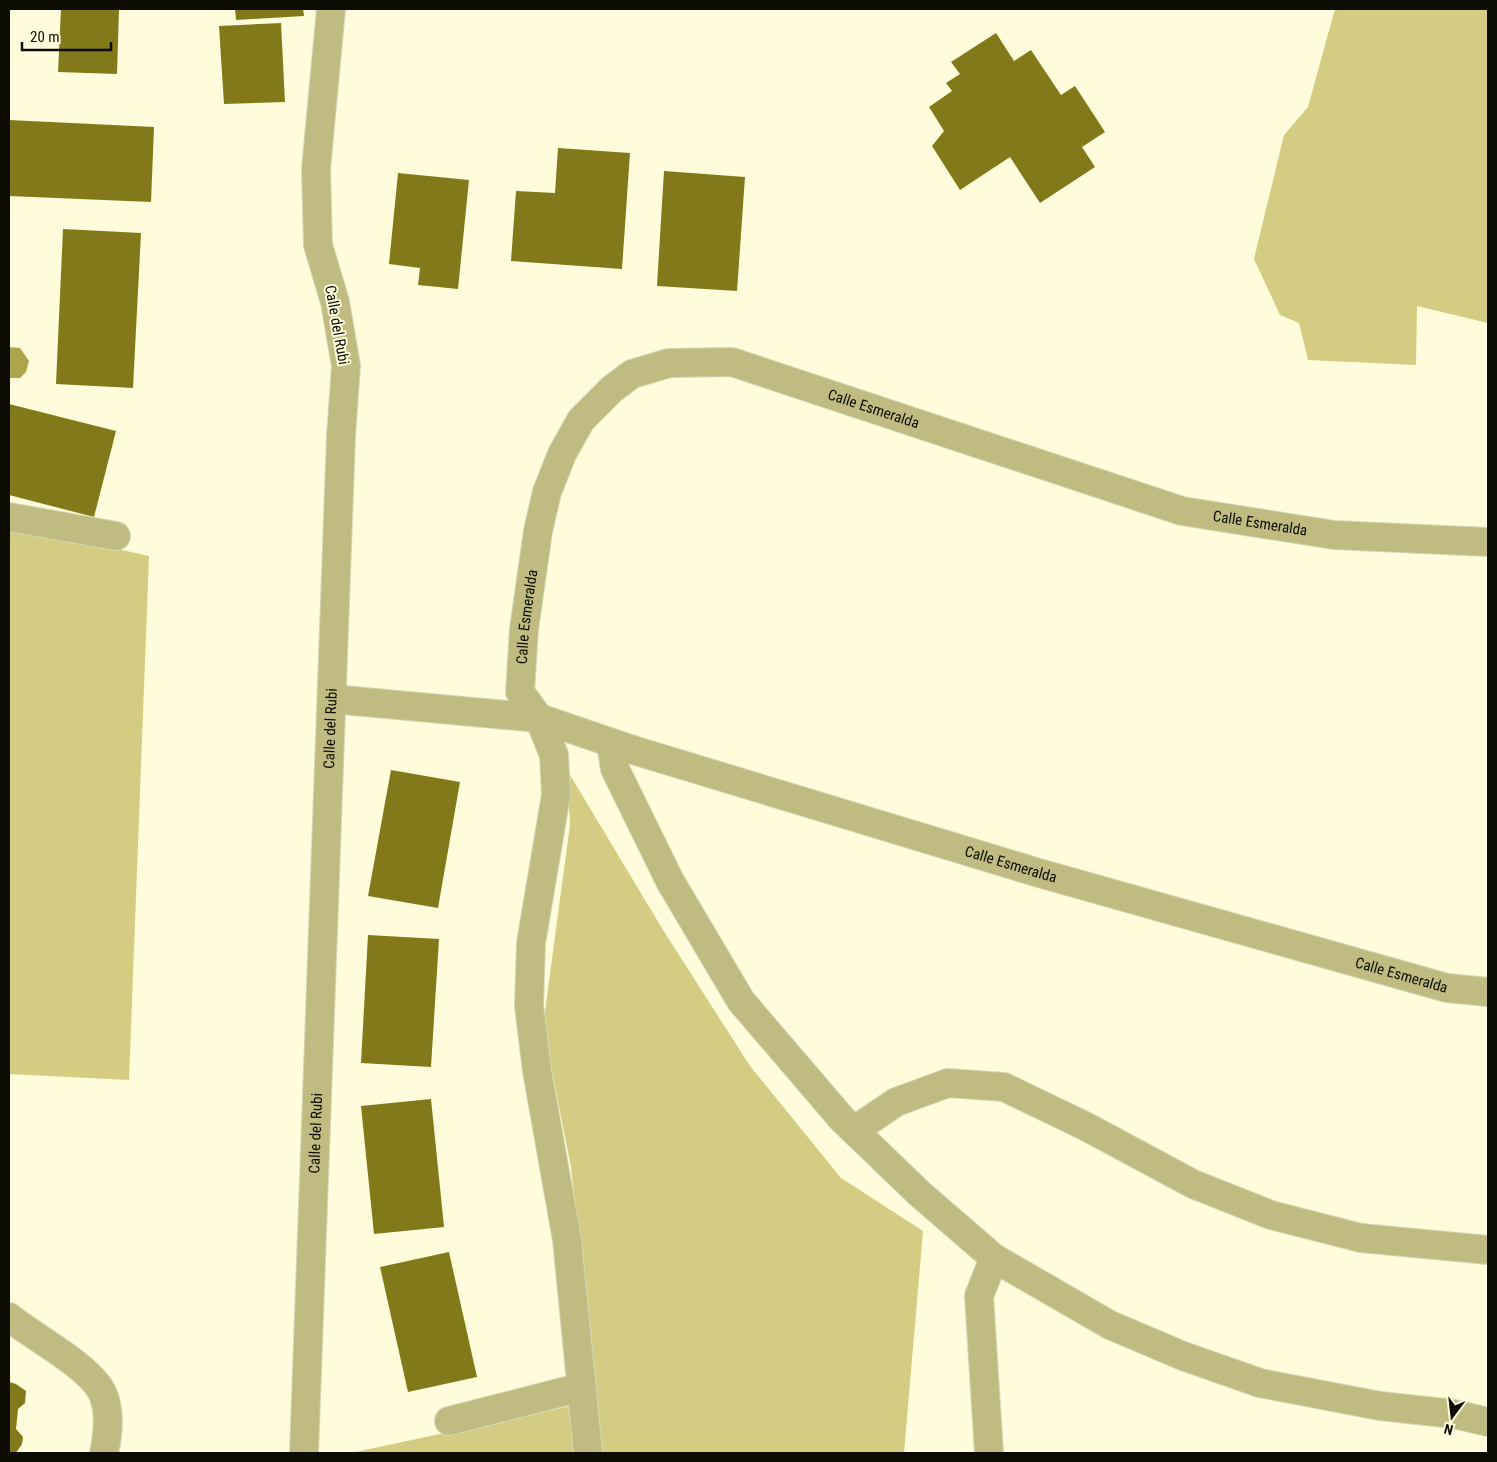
<svg xmlns="http://www.w3.org/2000/svg" width="1497" height="1462" font-family="'Roboto Condensed',sans-serif">
<rect width="100%" height="100%" fill="#fefcdb"/>
<path fill="#d3cc82" d="M1335 9H1488V323L1417 306 1416 365 1308 360 1299 323 1280 315 1254 259 1284 135 1308 107Z
M9 525 149 556 129 1080 9 1074Z
M567 770 663 930 750 1066 841 1178 923 1231 904 1453H600L571 1167 543 1026 570 825Z
M575 1405 577 1453H351Z"/>
<path fill="#ada54c" d="M9 347 20 348 29 361 26 372 20 378H9Z"/>
<path fill="#827a1a" d="M61 9H119L117 74 58 72Z
M235 9H303L304 16 236 20Z
M281 23 285 102 224 104 219 26Z
M996 33 1014 61 1031 50 1061 95 1075 86 1105 132 1082 147 1095 167 1040 203 1010 157 960 190 932 146 944 131 929 107 952 91 946 83 960 74 951 62Z
M9 120 154 127 151 202 9 196Z
M558 148 630 153 622 269 511 261 516 191 555 193Z
M664 171 745 177 737 291 657 286Z
M398 173 469 180 458 289 418 285 420 268 389 264Z
M63 229 141 233 133 388 56 384Z
M9 404 116 431 94 517 9 495Z
M391 770 460 782 438 908 368 896Z
M368 935 439 939 431 1067 361 1063Z
M431 1099 444 1227 374 1234 361 1106Z
M449 1252 477 1377 408 1392 380 1267Z
M9 1382 16 1384 26 1391 25 1403 18 1409 16 1429 23 1437 22 1444 16 1453H9Z"/>
<g fill="none" stroke-linecap="round" stroke-linejoin="round">
<defs>
<g id="minor">
<path d="M9 517 116 536"/>
<path id="s1" d="M332 699 539 718 633 750 1039 873 1447 988 1488 992"/>
<path d="M611 743 615 769 670 881 741 1001 842 1119 920 1194 994 1258 1110 1325 1183 1356 1260 1383 1380 1406 1454 1414 1488 1422"/>
<path d="M855 1130 896 1102 948 1083 1004 1087 1085 1126 1193 1184 1271 1215 1361 1238 1488 1250"/>
<path d="M9 1317C33 1337 88 1365 102 1392 111 1411 108 1434 104 1453"/>
<path d="M449 1421 582 1387"/>
<path id="s2" d="M304 1453 341 436 346 366 335 302 318 245 316 169 331 9"/>
<path id="s3" d="M588 1453 567 1240 537 1071 529 1006 531 943 556 795 554 755 539 718 520 692 524 629 538 531 547 492 562 454 581 420 612 389 632 374 669 363 732 362 1182 511 1334 535 1488 542"/>
<path d="M989 1453 979 1296 994 1258"/>
</g>
</defs>
<use href="#minor" stroke="#d7d6b8" stroke-width="30"/>
<use href="#minor" stroke="#c0bb81" stroke-width="28"/>
</g>
<g text-anchor="middle" dominant-baseline="central" stroke-width="4" stroke-linejoin="round" paint-order="stroke">
<g font-size="15" fill="#0d0c03" stroke="#fefcdb">
<text transform="translate(337 325) rotate(80)">Calle del Rubi</text>
<text stroke="none"><textPath href="#s3" startOffset="1378">Calle Esmeralda</textPath></text>
<text stroke="none"><textPath href="#s3" startOffset="1782">Calle Esmeralda</textPath></text>
<text stroke="none"><textPath href="#s3" startOffset="852">Calle Esmeralda</textPath></text>
<text stroke="none"><textPath href="#s2" startOffset="725">Calle del Rubi</textPath></text>
<text stroke="none"><textPath href="#s1" startOffset="702">Calle Esmeralda</textPath></text>
<text stroke="none"><textPath href="#s1" startOffset="1108">Calle Esmeralda</textPath></text>
<text stroke="none"><textPath href="#s2" startOffset="320">Calle del Rubi</textPath></text>
</g>
</g>
<rect width="1497" height="1462" fill="none" stroke="#0d0c03" stroke-width="20"/>
<g transform="translate(1452 1417) rotate(195)" stroke="#fefcdb" stroke-width="4" paint-order="stroke">
<path d="M0-4L9 19L0 12L-9 19Z" fill="#0d0c03"/>
<text y="-8" font-size="14" font-weight="bold" text-anchor="middle" fill="#0d0c03">N</text>
</g>
<path d="M22 42v8h89v-8" fill="none" stroke="#0d0c03" stroke-width="2.5"/>
<text x="30" y="42" font-size="15" fill="#0d0c03" stroke="#fefcdb" stroke-width="4" paint-order="stroke">20 m</text>
</svg>
